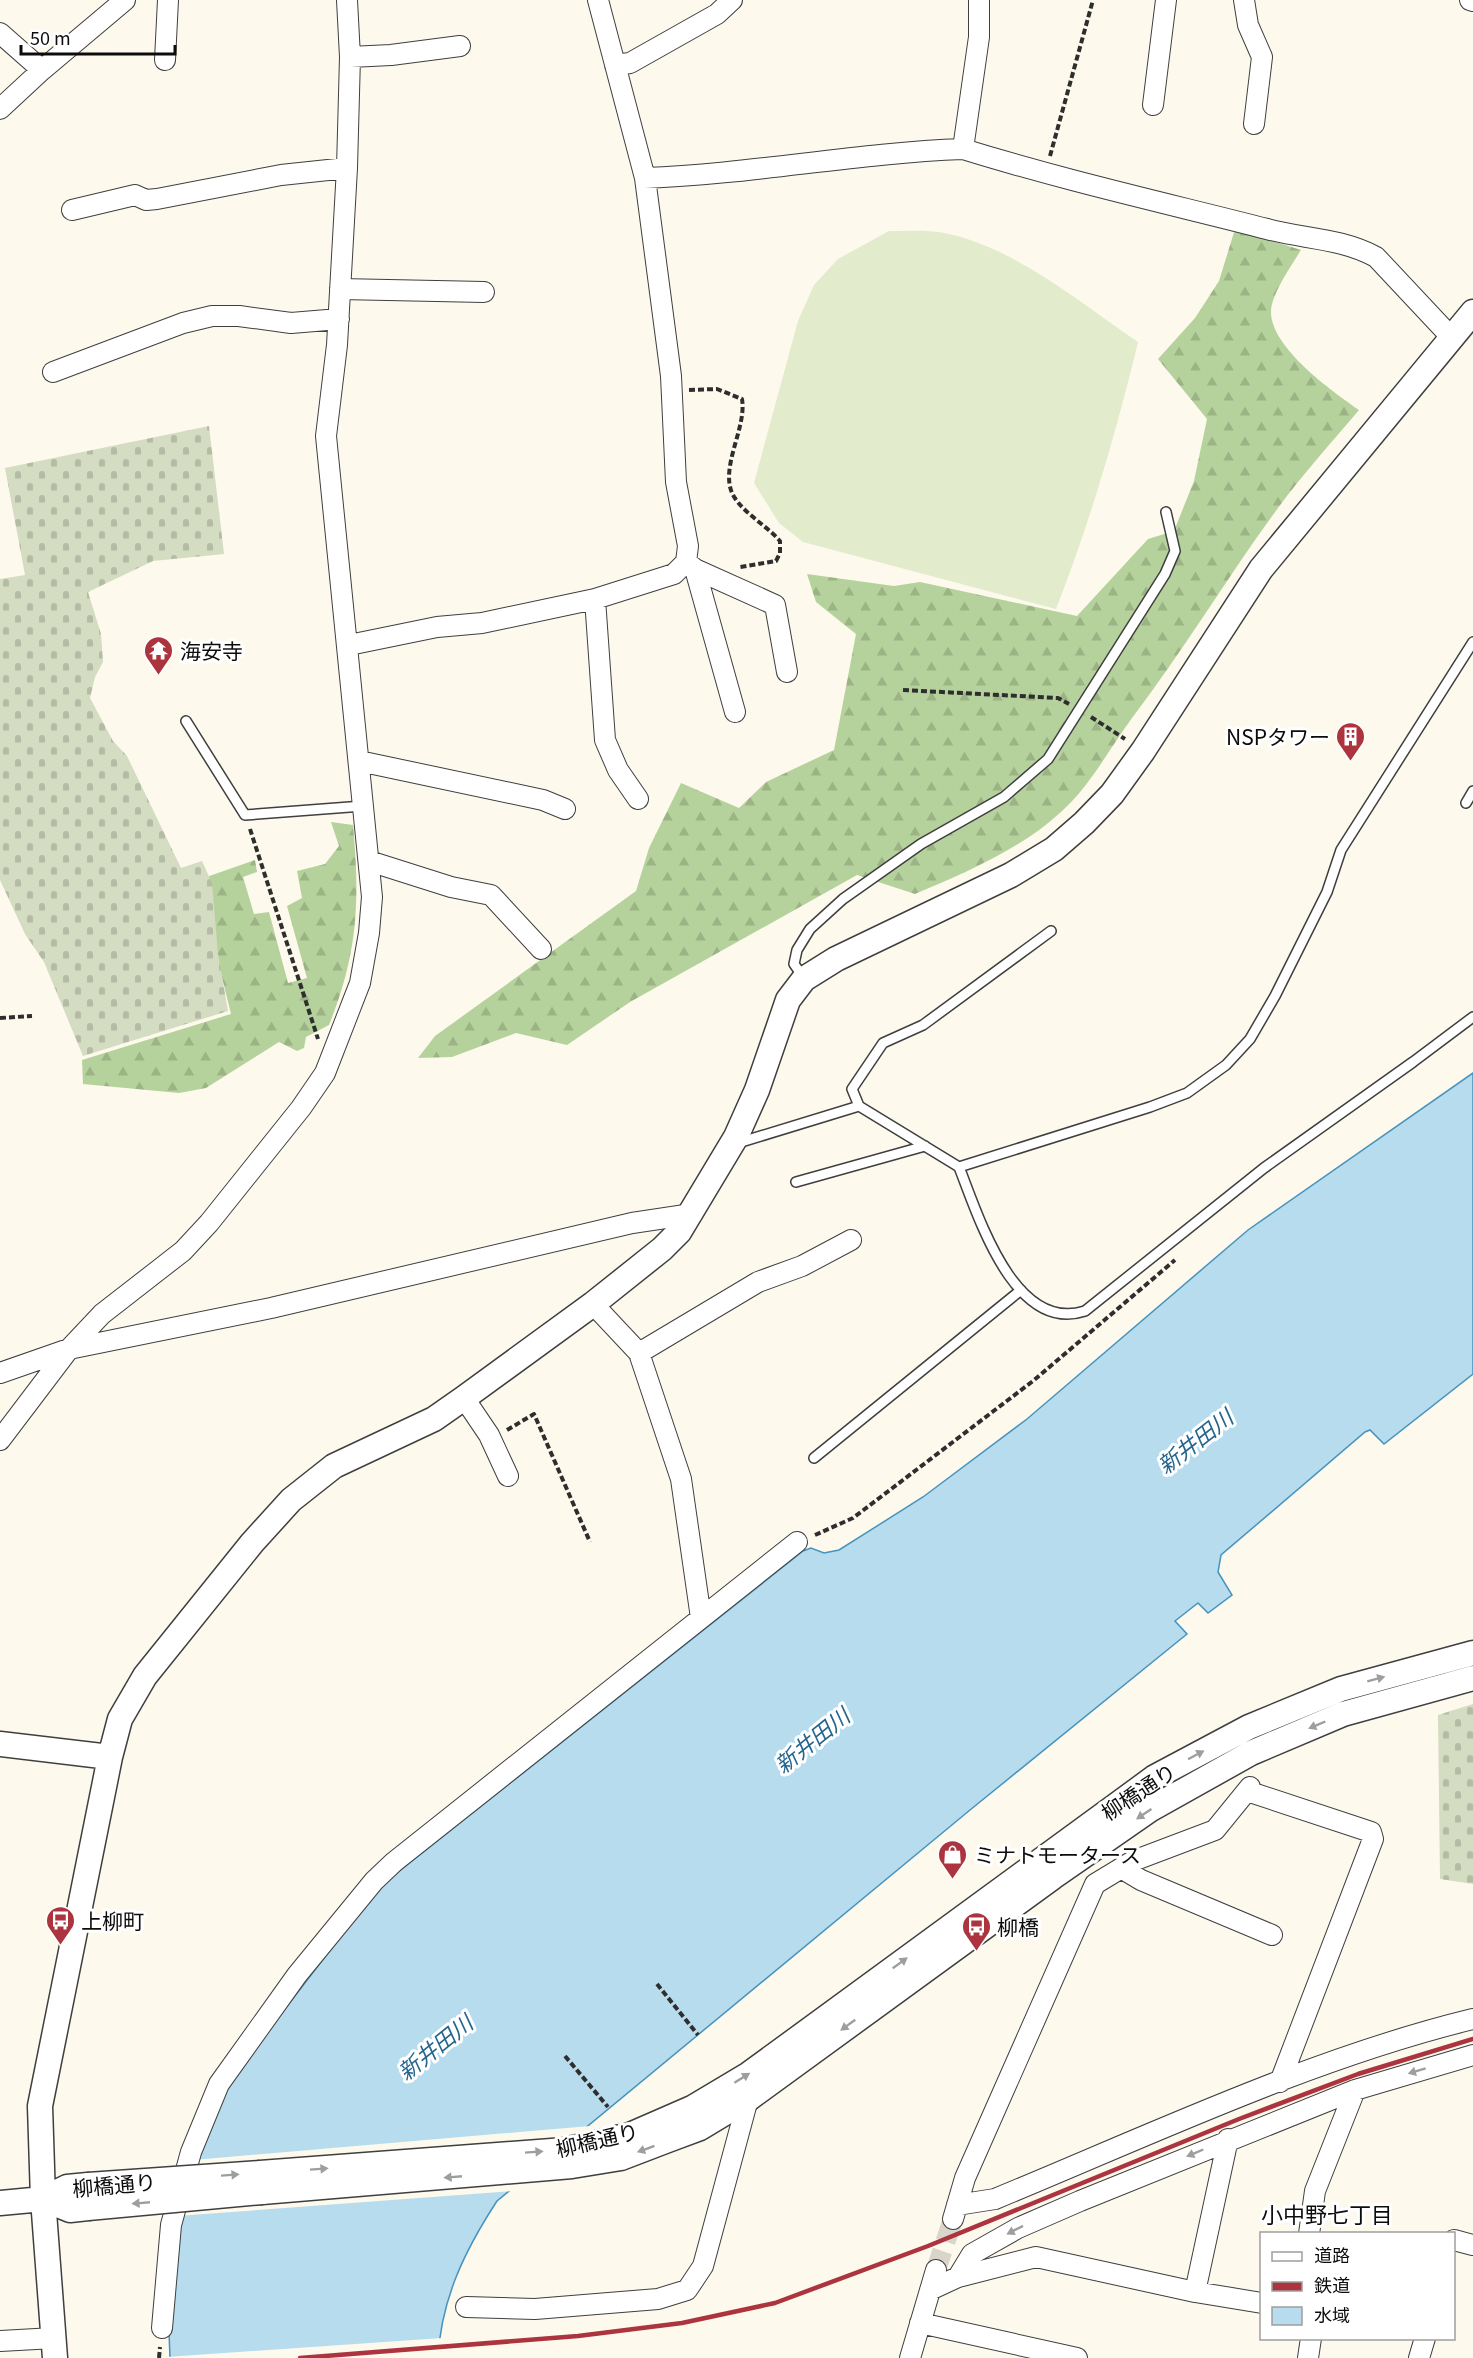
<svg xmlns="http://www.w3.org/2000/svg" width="1473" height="2358" font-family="Georgia,'Noto Sans JP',serif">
<defs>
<pattern id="forest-firs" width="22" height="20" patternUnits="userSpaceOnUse" patternTransform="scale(1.5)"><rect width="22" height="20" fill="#b6d29c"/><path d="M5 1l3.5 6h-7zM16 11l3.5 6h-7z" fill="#9bb385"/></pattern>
<pattern id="cemetery-stones" width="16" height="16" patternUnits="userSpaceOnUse" patternTransform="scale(1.5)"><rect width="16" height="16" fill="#d4dcc1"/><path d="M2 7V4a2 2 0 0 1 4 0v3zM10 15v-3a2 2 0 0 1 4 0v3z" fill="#b5bca5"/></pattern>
</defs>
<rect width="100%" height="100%" fill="#fdf9ed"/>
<path fill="url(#forest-firs)" d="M1235 229 1301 250C1292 265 1271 294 1271 312 1271 348 1332 391 1359 410 1332 442 1303 474 1278 508 1227 577 1184 650 1132 718 1109 749 1091 785 1061 812 1021 849 965 873 915 894L857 875 630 1002 567 1045 516 1033 452 1057 418 1058 435 1036 636 891 649 848 681 783 739 808 766 782 834 750 856 634 816 602 807 574 894 586 920 582 1077 616 1148 539 1174 531 1194 481 1207 419 1158 359 1195 318 1219 281Z
M331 822 353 825C360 901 358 953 329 1025L306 1037 304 1048 297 1051 279 1042 206 1088 179 1093 83 1084 82 1060 231 1014 198 880 255 860 257 872 243 877 254 914 269 912 288 983 307 978 287 906 302 898 297 871 325 864 339 846Z"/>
<path fill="url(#cemetery-stones)" d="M209 426 224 554 153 561 88 592 101 634 103 662 95 677 90 698 113 741 127 756 181 868 202 861 212 883 218 954 228 1011 83 1056 44 962 25 934 0 880V579L25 575 5 468Z
M1473 1704V1884L1440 1879 1438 1715Z"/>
<path fill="#e2ebcb" d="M889 231C905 231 923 230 939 232 1011 244 1079 302 1138 342 1116 433 1090 522 1056 609L803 542 779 523 754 483 798 321 814 285 838 259Z"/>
<path fill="#b7dcee" stroke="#4793bd" stroke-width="1.5" d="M1473 1073V1374L1384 1444 1370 1430 1365 1432 1221 1555 1218 1572 1232 1595 1208 1613 1198 1603 1175 1621 1187 1634 970 1810 497 2201C465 2250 441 2299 438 2358H170L169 2332 176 2230 206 2125 224 2088 378 1888 803 1551 811 1548 824 1553 839 1550 923 1497 1027 1419 1248 1230Z"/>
<path fill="#fdf9ed" d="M590 2126 514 2191 177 2216 193 2160Z
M442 2338 441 2358H167V2357Z"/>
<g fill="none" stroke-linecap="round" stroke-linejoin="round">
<path stroke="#d9d5cb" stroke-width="20" stroke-dasharray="20 10" stroke-linecap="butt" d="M936 2270 953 2219"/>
<defs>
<path id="service" d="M186 721 245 815 363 806
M1466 803 1473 791
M804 978 794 964 797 950 810 929 843 899 921 844 1004 797 1048 759 1165 574 1175 551 1166 512
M859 1106 852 1089 883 1043 923 1025 1051 931
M738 1143 859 1106 959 1167 1150 1107 1187 1093 1226 1065 1250 1039 1275 996 1327 892 1341 850 1473 642
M959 1167C978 1215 1014 1334 1085 1311L1264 1168 1413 1062 1473 1017
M796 1182 925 1146
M814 1458 1021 1290"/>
<path id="minor" d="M1244 0 1248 25 1262 57 1254 124
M1470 0 1473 1
M0 33 42 70
M350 57 391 55 460 46
M165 60 168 0
M615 65 630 63 717 14 732 0
M1153 105 1166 0
M0 109 42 70 125 0
M963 149C1063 180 1165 203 1267 229 1304 239 1341 238 1376 257L1452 338
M645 178C751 174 856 153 963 149L979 37V0
M72 210 135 195 146 200 157 199 281 175 347 168
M340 289 484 292
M53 372 183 323 212 316H239L291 323 339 319
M686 562 695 569 735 712
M695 569 775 605 787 672
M595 599 605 740 618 770 638 799
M349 645 437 627 482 623 595 599 674 574 686 562 688 546 676 482 671 376 645 178 598 0
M359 761 543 800 565 809
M369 861 451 887 491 895 541 949
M593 1304 639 1353 681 1479 701 1618
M639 1353 758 1282 802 1266 851 1240
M0 1373 69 1349 271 1308 632 1223 692 1214
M464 1398 489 1435 508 1476
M0 1440 69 1349 102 1314 183 1251 209 1223 301 1108 325 1073 360 983 369 933 372 897 326 436 337 345 347 168 350 57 347 0
M1247 1791 1371 1832 1373 1839 1280 2082
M1121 1868 1141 1880 1272 1935
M957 2205 995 2199C1148 2136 1312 2058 1473 2019
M953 2219 965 2178 1095 1884 1133 1861 1215 1830 1250 1787
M1309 2234 1315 2191 1355 2090
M1454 2240 1473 2245
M958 2277 972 2254 1018 2228 1080 2201 1355 2090 1473 2055
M930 2290 958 2277 1036 2257 1195 2292 1262 2303
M1195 2292 1228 2139
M466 2307 535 2309 658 2299 687 2290 703 2266 748 2099
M920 2323 1077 2358
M162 2328 171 2225 191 2152 219 2084 297 1975 374 1881 394 1862 797 1542
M0 2341 54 2338
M910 2358 936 2270
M1308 2358 1311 2338
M1419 2358 1425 2338"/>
<path id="tertiary" d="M0 1744 110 1757
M260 2173 565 2150 630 2135 692 2108 749 2074 1155 1777 1249 1727 1341 1689 1473 1653
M262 2192 572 2166 621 2158 668 2140 700 2128 748 2099 1053 1877 1151 1809 1251 1753 1343 1714 1473 1678
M43 2199 70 2210 88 2208
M0 2203 43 2199 67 2187 88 2185
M55 2358 43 2199 40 2106 110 1757 120 1719 145 1676 252 1543 291 1500 334 1466 434 1419 464 1398 593 1304 662 1249 679 1232 736 1137 757 1090 788 1000 804 979 836 959 1011 875 1054 849 1084 823 1112 794 1143 751 1261 569 1473 312"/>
</defs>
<use href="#service" stroke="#3f3f3f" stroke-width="12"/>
<use href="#minor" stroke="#3f3f3f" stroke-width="22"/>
<use href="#tertiary" stroke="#3f3f3f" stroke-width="27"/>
<path stroke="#2e2e2e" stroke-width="4" stroke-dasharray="6 3" stroke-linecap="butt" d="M1050 156 1093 0
M689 390 717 389 742 399C747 428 719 468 733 495 743 513 766 525 780 541V553L776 561 740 567
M903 690 1058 698 1069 704
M1091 717 1125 739
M250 829 318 1039
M0 1018 32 1016
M507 1430 534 1414 590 1542
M815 1535 853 1518 903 1480 1033 1381 1175 1260
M657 1984 698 2035
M565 2056 608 2107
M159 2358 160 2347"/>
<use href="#service" stroke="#fff" stroke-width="9"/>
<use href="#minor" stroke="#fff" stroke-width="20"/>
<use href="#tertiary" stroke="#fff" stroke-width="24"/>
<path stroke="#ab343f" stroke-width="4.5" d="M300 2358 578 2336 682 2323 775 2303 928 2246 1239 2119 1358 2074 1473 2039"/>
<defs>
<path id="tertiary-bridge" d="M88 2185 260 2173
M88 2208 262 2192"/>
</defs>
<use href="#tertiary-bridge" stroke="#3f3f3f" stroke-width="27" stroke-linecap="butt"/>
<use href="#tertiary-bridge" stroke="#fff" stroke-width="24"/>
</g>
<defs><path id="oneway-solid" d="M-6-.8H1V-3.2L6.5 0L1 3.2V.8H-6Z" transform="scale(1.5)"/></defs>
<g fill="#9e9e9e">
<use href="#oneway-solid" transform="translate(1376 1679) rotate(-15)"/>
<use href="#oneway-solid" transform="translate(1317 1725) rotate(157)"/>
<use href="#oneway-solid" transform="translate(1196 1755) rotate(-28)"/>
<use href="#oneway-solid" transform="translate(1144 1814) rotate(146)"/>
<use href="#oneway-solid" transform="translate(900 1963) rotate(-36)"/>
<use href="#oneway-solid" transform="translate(848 2025) rotate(144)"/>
<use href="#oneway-solid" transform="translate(1417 2071) rotate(163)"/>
<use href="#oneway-solid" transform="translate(742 2078) rotate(-32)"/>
<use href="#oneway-solid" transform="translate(646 2149) rotate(160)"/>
<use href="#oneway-solid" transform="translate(534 2152) rotate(-4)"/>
<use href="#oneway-solid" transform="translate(1195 2153) rotate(157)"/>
<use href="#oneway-solid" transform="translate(319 2169) rotate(-4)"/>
<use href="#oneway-solid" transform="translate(230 2175) rotate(-4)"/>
<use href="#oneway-solid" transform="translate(453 2177) rotate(175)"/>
<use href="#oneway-solid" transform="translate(141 2203) rotate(175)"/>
<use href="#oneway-solid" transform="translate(1015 2230) rotate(153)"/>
</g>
<defs>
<symbol id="temple-pin" viewBox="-11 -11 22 30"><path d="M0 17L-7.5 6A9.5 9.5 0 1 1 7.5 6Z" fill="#ab343f" stroke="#fff"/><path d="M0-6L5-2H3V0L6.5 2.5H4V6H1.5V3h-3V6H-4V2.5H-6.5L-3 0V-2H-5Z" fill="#fff"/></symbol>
<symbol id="building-pin" viewBox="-11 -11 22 30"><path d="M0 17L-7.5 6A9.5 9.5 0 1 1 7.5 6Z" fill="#ab343f" stroke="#fff"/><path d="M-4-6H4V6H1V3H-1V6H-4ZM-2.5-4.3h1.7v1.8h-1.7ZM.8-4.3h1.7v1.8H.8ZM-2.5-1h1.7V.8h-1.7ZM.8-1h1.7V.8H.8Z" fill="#fff"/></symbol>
<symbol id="shop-pin" viewBox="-11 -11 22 30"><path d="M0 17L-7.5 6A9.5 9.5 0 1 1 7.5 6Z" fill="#ab343f" stroke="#fff"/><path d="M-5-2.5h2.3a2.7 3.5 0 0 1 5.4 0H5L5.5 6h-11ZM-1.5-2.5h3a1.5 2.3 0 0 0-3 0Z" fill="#fff"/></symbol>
<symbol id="bus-pin" viewBox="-11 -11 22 30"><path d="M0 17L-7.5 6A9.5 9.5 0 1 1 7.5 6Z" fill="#ab343f" stroke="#fff"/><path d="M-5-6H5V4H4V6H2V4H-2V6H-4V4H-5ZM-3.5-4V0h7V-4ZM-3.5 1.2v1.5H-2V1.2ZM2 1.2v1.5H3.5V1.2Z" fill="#fff"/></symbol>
</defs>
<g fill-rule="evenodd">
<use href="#temple-pin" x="142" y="634" width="33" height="45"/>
<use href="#building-pin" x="1334" y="720" width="33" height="45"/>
<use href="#shop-pin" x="936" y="1838" width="33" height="45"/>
<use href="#bus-pin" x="44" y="1904" width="33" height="45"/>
<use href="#bus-pin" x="960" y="1910" width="33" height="45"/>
</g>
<g text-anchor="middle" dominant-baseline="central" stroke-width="6" stroke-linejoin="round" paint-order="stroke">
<g font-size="21" fill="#0c0c0c" stroke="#fff" text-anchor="start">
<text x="180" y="650">海安寺</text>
<text x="1330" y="736" text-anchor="end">NSPタワー</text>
<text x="974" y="1854">ミナトモータース</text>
<text x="81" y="1920">上柳町</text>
<text x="997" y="1926">柳橋</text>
</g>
<g font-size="21" fill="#0c0c0c" stroke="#fff">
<text transform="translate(1138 1791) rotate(-33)">柳橋通り</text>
<text transform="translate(597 2139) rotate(-13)">柳橋通り</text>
<text transform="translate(114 2184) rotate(-5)">柳橋通り</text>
</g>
<g font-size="22" font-style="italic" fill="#24658e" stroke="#fff">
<text transform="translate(1194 1440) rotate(-38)">新井田川</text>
<text transform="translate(811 1739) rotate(-39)">新井田川</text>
<text transform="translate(434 2046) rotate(-39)">新井田川</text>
</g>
<g font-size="22" fill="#0c0c0c" stroke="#fff">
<text x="1327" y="2213">小中野七丁目</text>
</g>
</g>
<rect x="1260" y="2232" width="195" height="108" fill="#ffffff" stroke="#9e9e9e" stroke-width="1.5"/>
<rect x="1272" y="2252" width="30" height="9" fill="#ffffff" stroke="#9e9e9e" stroke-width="1.5"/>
<text x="1314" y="2262" font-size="18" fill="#0c0c0c">道路</text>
<rect x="1272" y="2282" width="30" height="9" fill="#ab343f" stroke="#9e9e9e" stroke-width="1.5"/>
<text x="1314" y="2292" font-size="18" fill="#0c0c0c">鉄道</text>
<rect x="1272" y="2307" width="30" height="18" fill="#b7dcee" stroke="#9e9e9e" stroke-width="1.5"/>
<text x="1314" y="2322" font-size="18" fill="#0c0c0c">水域</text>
<path d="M21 45v9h154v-9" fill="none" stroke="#0c0c0c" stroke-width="3"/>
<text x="30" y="45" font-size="18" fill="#0c0c0c" stroke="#ffffff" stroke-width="4.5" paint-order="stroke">50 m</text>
</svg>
